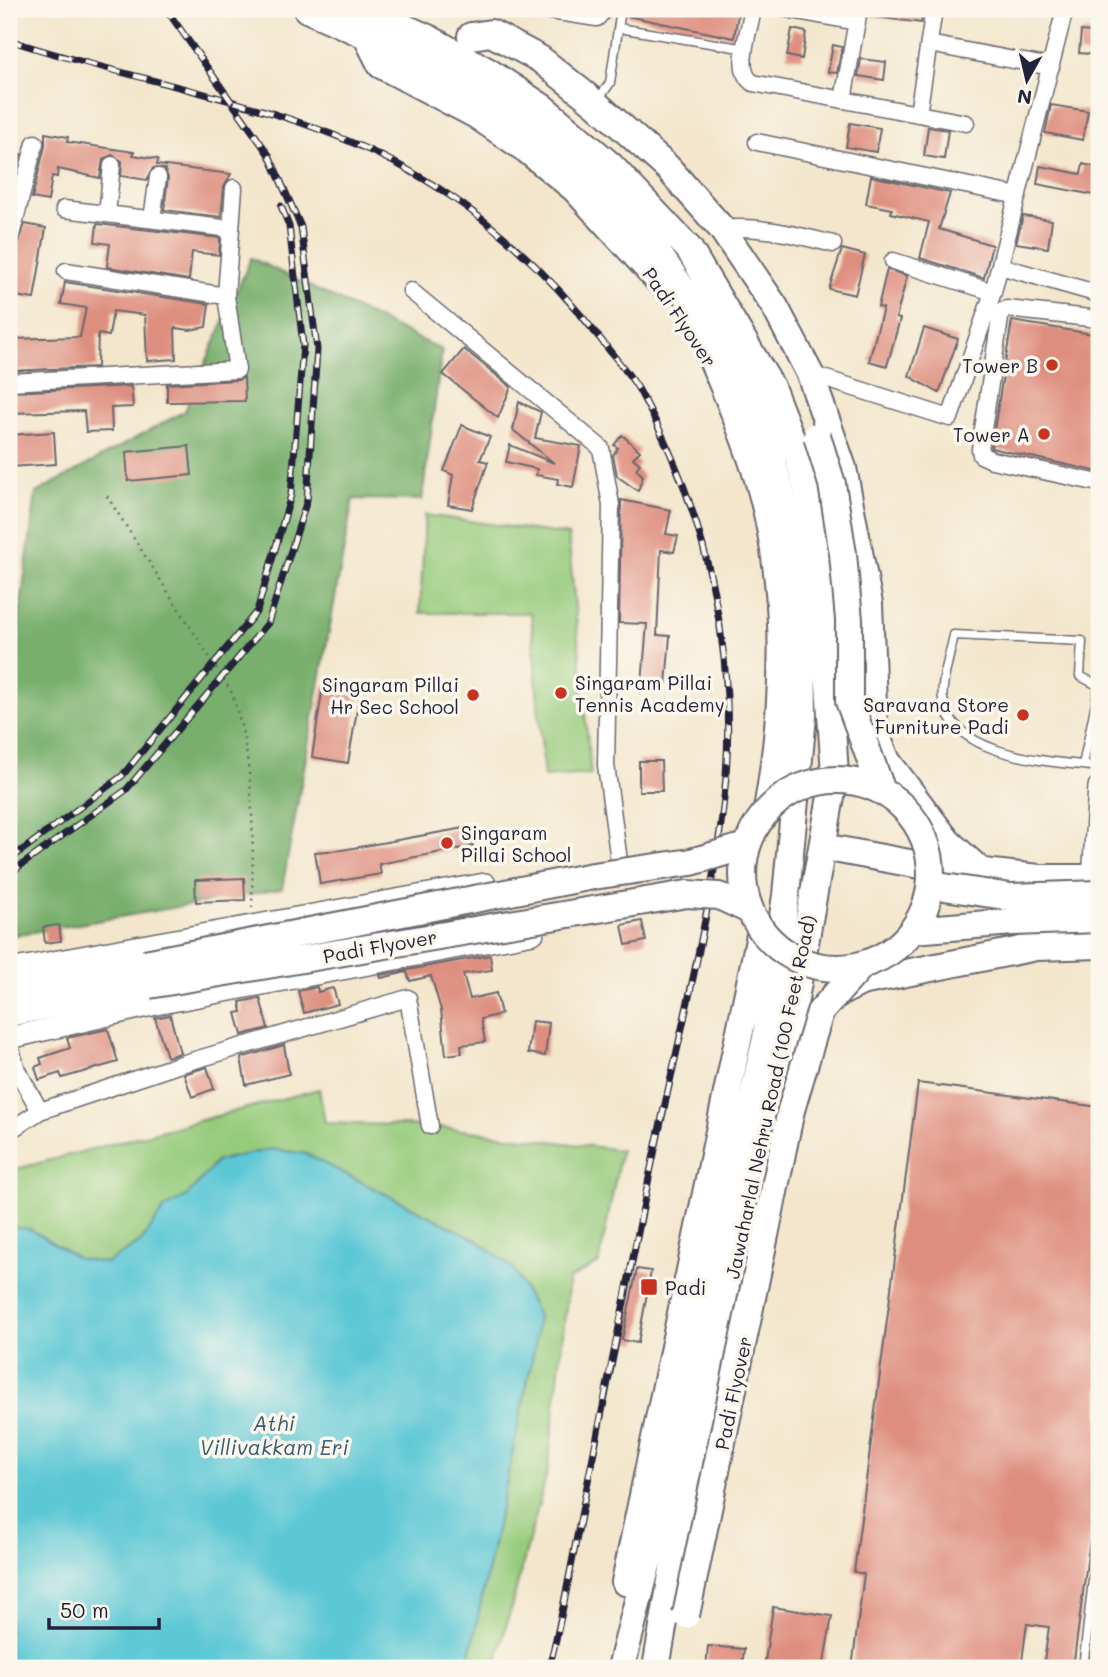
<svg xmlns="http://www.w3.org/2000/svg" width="1108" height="1677" font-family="Mali,sans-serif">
<rect width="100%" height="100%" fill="#fbf7ec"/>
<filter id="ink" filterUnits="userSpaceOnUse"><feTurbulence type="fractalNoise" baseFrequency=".0143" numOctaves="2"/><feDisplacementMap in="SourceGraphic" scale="14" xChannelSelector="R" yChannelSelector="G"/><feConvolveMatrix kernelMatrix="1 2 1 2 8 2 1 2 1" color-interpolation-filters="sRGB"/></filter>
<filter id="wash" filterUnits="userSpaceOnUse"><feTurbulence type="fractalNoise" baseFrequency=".00686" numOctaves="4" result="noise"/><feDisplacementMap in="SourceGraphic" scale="28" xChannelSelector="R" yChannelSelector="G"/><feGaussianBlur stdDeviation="1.57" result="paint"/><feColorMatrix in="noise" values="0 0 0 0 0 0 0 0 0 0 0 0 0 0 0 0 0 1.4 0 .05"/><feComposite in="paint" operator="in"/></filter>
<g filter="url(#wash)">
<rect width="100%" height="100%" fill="#f3e6cc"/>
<path fill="#96cb7c" stroke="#5c765c" stroke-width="2" d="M425 515 568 535 591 774 544 777 531 613H420Z
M319 1089 325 1123 430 1126 621 1150 599 1263 569 1279 548 1469 495 1668H467L535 1345 538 1316 513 1268 477 1240 306 1154 272 1149 217 1161 188 1195 164 1209 141 1242 107 1263 79 1259 30 1229 9 1227V1171Z"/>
<path fill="#78af6c" stroke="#4d6854" stroke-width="2" d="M251 258 442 350 422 500 353 499 282 889 9 936V694L36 493 185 411Z"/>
<path fill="#5dc8d5" stroke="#407588" stroke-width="2" d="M271 1149 306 1154 477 1240 513 1268 538 1316 535 1345 467 1668H9V1227L30 1229 79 1259 107 1263 141 1242 164 1209 188 1195 217 1161Z"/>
<g id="blocks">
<path fill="#de8e7f" d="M627 9H739L734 38 627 16Z
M869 9H905L923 11 921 23 868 16Z
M792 29 806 32 802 59 787 56Z
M1081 31 1099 33V55L1079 53Z
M833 45 842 47 837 73 828 72Z
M861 59 886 62 884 80 858 76Z
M1051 105 1088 111 1083 140 1045 133Z
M850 123 880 128 876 152 846 147Z
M928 127 948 130 944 159 924 156Z
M45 133 68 137 67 142 134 152 133 155 158 159 157 165 231 174 224 187 221 217 164 210 168 178 165 169 153 168 147 180 121 176 122 161 112 155 103 159 100 178 58 169 57 177 52 176 48 201 32 198 45 146Z
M9 152 21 154 14 180 9 179Z
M1083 164 1099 168V196L1037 184 1040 166 1081 174Z
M871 176 950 193 939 229 992 245 984 278 920 258 929 222 891 213 892 209 866 204Z
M1023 216 1052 220 1048 248 1016 243Z
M25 224 46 228 34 299 9 295 15 251Z
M97 224 220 238 219 255 192 252 189 280 107 267 110 244 95 242Z
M842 249 865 255 855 295 829 289Z
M887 269 907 276 896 318 900 319 887 366 869 361 883 308 878 307Z
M65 282 209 304 206 327 190 330 175 328 176 359 147 361 145 315 113 311 109 336 98 334 97 367 9 371V339L80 337 86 308 61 304Z
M1012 321 1099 335V472L991 448Z
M924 328 958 339 939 393 909 376Z
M464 349 511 387 498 418 443 374Z
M244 377 245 401 167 402V384L238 380Z
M131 386 133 407 111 408 112 431 86 432 84 411 11 413 10 392Z
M519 402 541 412 535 438 581 446 573 487 557 484 558 479 536 475 537 469 506 462 510 445 554 463 513 430Z
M462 425 490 437 480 460 488 462 472 509 448 505 453 475 444 471Z
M54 432 56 464 9 467V435Z
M622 435 640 451 633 458 640 464 636 469 643 476 638 491 617 476 613 455 618 448 614 445Z
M189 446 192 475 128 481 126 452Z
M621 500 671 510 666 534 678 536 674 552 661 550 657 635 670 636 666 685 642 683 647 624 619 623Z
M323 686 360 692 348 763 312 757Z
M639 761H661L662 791H639Z
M470 827 473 846 379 864 381 874 320 884 315 852 342 850Z
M244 878 245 900 196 902 195 880Z
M642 921 646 941 626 945 622 925Z
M59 925 61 941 45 943 43 927Z
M490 955 492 970 463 974 470 999 496 993 501 1014 481 1019 485 1042 461 1045 462 1053 446 1055 441 1010 431 976 410 981 407 972 381 978 380 975Z
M317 987 318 992 333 988 338 1004 304 1013 298 991Z
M260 998 268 1028 242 1035 236 1013 242 1012 240 1002Z
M170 1015 180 1053 167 1057 155 1018Z
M532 1021 549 1023 545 1056 528 1053Z
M108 1029 118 1062 62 1078 60 1073 39 1080 35 1067 42 1064 40 1058 70 1048 67 1038Z
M284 1045 289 1074 246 1085 241 1058Z
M207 1067 214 1089 192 1097 184 1074Z
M918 1083 1099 1107V1472L1073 1668H1043L1049 1627 1027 1624 1021 1668H852L864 1574 854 1572Z
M637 1269 651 1271 638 1343 622 1340Z
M773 1607 832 1616 823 1668H764Z
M708 1646 744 1649 742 1668H706Z"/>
</g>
</g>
<g filter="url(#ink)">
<use href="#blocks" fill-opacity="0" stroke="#6b676e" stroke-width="2"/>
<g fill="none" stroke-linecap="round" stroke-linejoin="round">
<defs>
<path id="service" d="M619 28 746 49
M597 101 610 83 621 9
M1099 686 1080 676 1082 641 954 635C951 651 940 685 943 699 953 759 1053 761 1099 767
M1083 765 1099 688
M1083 1668 1099 1527"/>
<path id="minor" d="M538 9 597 18 605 9
M753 9C750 29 733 71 753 83L966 123
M786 9 857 22
M929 44 1051 67
M843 100 859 9
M918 114 934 9
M757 142 1018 196
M64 209 231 229 226 296
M107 214 112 165
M152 219 158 177
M231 229 234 188
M722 229C760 225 796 235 833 244
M9 243 35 143
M893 261 993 292
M1000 266 1099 294
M411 291 601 448 611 505 606 765 619 861
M1099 319 1007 309 1001 312 980 449 981 455 992 460 1099 483
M810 374 950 418 993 292 1065 9
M9 382 237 370 226 296 66 271
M9 1042 17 1070 40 1111 9 1131
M40 1111 181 1064 408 998 430 1126"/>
<path id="tertiary" d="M1093 879 1099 787
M9 970 485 884
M9 1038 156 1004 533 933"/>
<path id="primary" d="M307 9 445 70 496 101 595 181 648 239 717 339 760 417 801 565 803 716 786 895 766 1038 654 1537 621 1668
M362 9 430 39 489 72 542 107 611 166 689 249 771 387 798 456 819 533 835 774 792 1016 730 1283 676 1552 656 1668
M366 35 381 65 476 115 527 150 575 189 661 283
M471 36 491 33 540 59 595 103 668 168 722 229 775 307 810 374 843 468 869 604 874 730 887 761 948 842 979 870
M710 355C728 396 745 436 758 479 790 586 786 701 767 810
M823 847 920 865 1039 878H1099
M9 989 145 963
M835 995 861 982 1036 947 1099 945
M9 1013 149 985
M625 1582 761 930"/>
</defs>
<use href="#service" stroke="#6b676e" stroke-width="11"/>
<use href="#minor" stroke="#6b676e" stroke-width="19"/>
<use href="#tertiary" stroke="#6b676e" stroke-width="24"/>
<use href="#primary" stroke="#6b676e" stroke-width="30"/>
<path stroke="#6b676e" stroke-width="2.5" stroke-dasharray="2 5" stroke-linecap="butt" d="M107 496 231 691C256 762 253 834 252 909"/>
<use href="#service" stroke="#fff" stroke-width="8"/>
<use href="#minor" stroke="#fff" stroke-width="16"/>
<use href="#tertiary" stroke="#fff" stroke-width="21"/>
<use href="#primary" stroke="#fff" stroke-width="26"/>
<defs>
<path id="rail" d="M9 40C141 84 288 102 410 171 485 213 549 273 602 341 614 357 629 373 639 390 710 517 740 664 723 808 708 931 675 1052 650 1173 627 1284 605 1395 583 1506 572 1560 563 1615 549 1668
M9 860 122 776 257 611 291 495 303 345 289 226 281 206
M9 874 126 790 268 623 307 500 317 349 301 227 269 155 166 9"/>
</defs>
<use href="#rail" stroke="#22223b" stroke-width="7"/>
<use href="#rail" stroke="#fbf7ec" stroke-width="4.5" stroke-dasharray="13" stroke-linecap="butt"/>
<defs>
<path id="primary-bridge" d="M817 436 832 484 843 554 849 620V701L882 791
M743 874a94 94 0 1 1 188 0a94 94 0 1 1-188 0Z
M931 885 1011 897 1099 894
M913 930 1013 922 1099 919
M145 963 593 876 691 862 746 846
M149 985 687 894 719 896 749 910
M686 1615 791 1110 820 1012 862 965"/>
</defs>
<use href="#primary-bridge" stroke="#6b676e" stroke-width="30" stroke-linecap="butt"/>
<use href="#primary-bridge" stroke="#fff" stroke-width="26"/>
</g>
</g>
<g fill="#c8321e" stroke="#fbf7ec" stroke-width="2.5">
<circle cx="1052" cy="365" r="7"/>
<circle cx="1044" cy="434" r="7"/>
<circle cx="561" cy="693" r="7"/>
<circle cx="473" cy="695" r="7"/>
<circle cx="1023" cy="715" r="7"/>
<circle cx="447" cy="843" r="7"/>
<rect x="640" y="1278" width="18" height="18" rx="3.5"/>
</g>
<g text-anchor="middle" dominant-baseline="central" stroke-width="7" stroke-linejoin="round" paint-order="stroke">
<g font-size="19" fill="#22223b" stroke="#fbf7ec">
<text transform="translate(680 317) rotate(56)">Padi Flyover</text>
<text transform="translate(380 946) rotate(-10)">Padi Flyover</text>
<text transform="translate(770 1097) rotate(-78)">Jawaharlal Nehru Road (100 Feet Road)</text>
<text transform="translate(733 1393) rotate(-78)">Padi Flyover</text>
</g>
<g font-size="19" fill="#22223b" stroke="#fbf7ec" text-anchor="end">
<text x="1038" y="365">Tower B</text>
<text x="1030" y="434">Tower A</text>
<text x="575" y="682" text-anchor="start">Singaram Pillai<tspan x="575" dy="22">Tennis Academy</tspan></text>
<text x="459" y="684">Singaram Pillai<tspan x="459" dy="22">Hr Sec School</tspan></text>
<text x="1009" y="704">Saravana Store<tspan x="1009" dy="22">Furniture Padi</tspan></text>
<text x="461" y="832" text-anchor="start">Singaram<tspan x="461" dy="22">Pillai School</tspan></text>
<text x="665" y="1287" text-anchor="start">Padi</text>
</g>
<g font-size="21" font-style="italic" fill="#375c71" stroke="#fbf7ec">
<text x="274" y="1422">Athi<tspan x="274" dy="24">Villivakkam Eri</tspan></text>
</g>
</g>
<rect width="1108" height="1677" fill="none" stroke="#fbf7ec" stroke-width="35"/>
<g transform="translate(1027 80) rotate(188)" stroke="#fbf7ec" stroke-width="5" paint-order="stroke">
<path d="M0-5L12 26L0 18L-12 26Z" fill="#22223b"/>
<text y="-10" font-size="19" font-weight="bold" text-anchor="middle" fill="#22223b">N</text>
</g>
<path d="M49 1618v10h110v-10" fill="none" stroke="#22223b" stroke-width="3.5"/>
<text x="60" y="1618" font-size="21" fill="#22223b" stroke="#fbf7ec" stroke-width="5" paint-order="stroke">50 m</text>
</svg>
